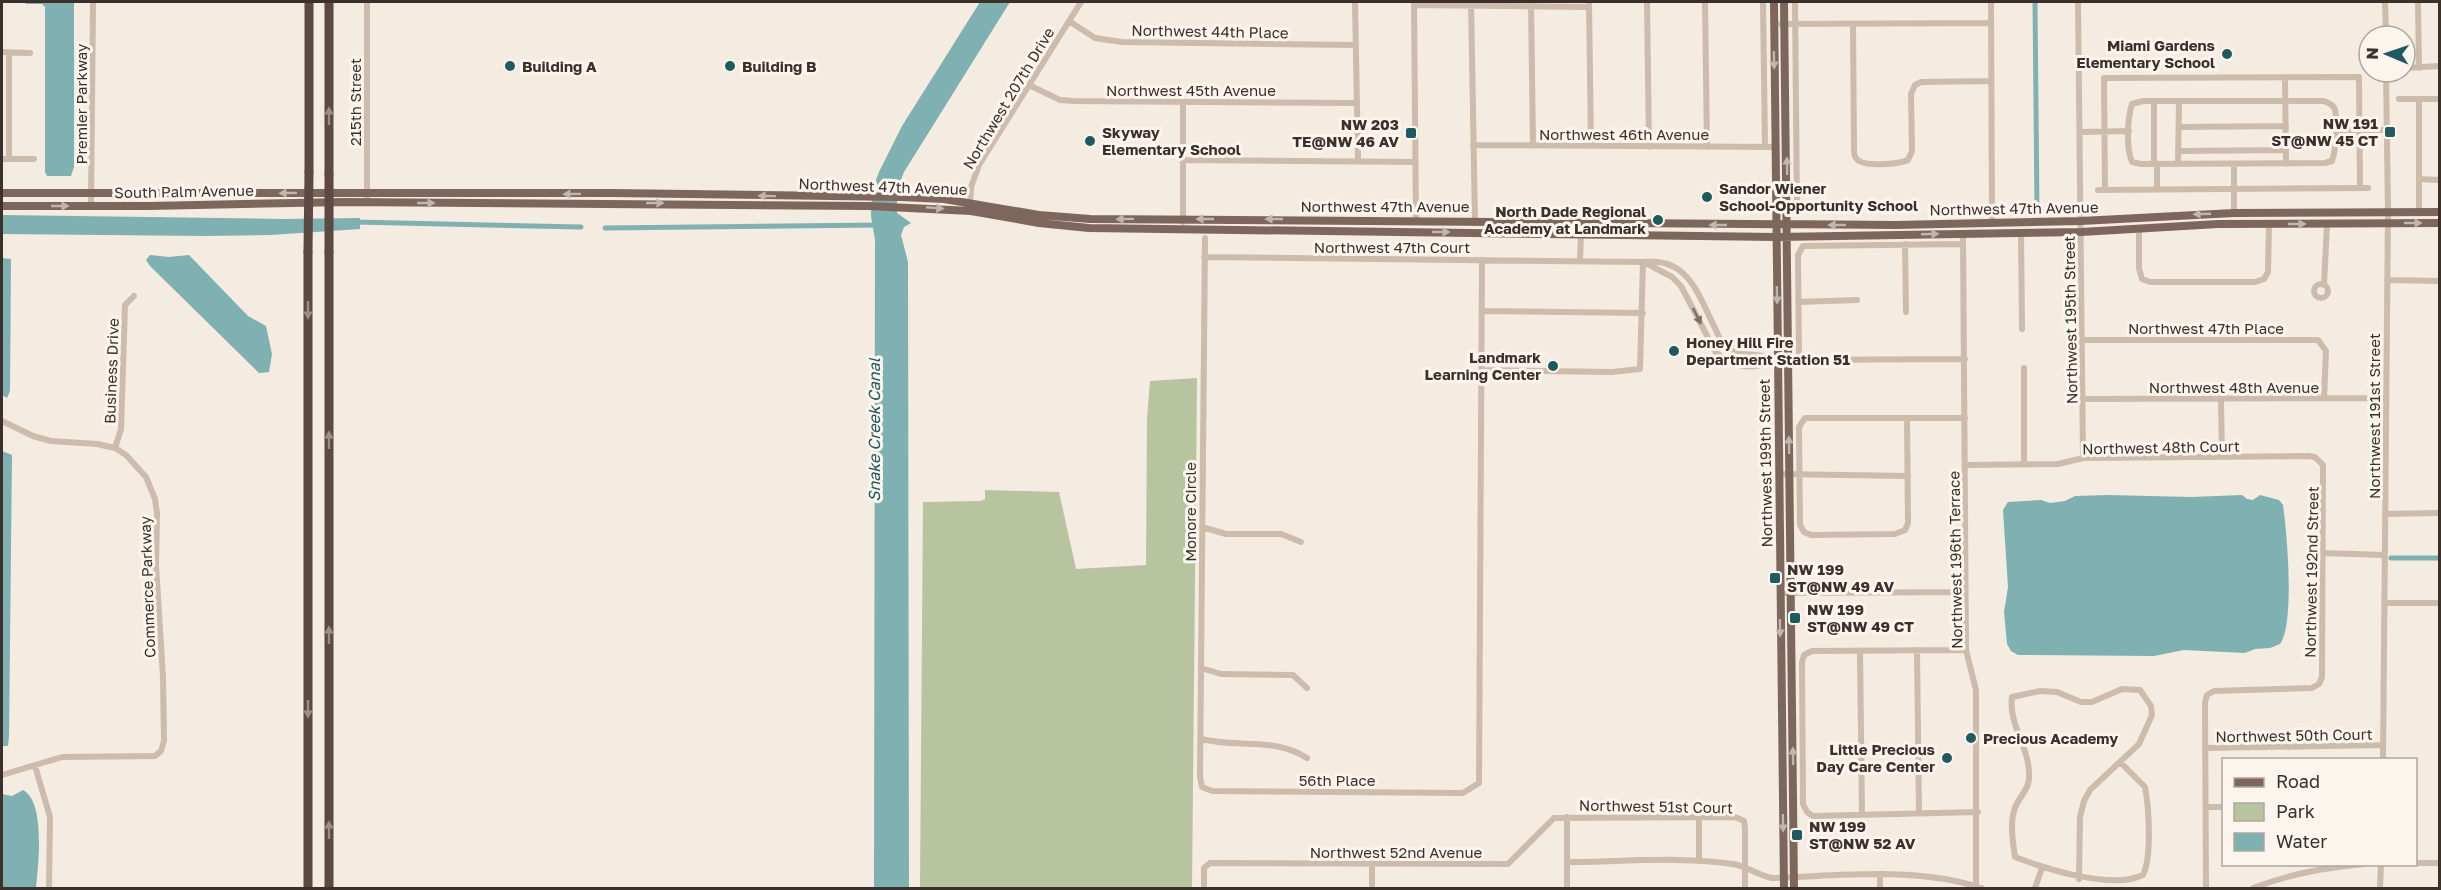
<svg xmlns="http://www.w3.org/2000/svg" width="2441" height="890" font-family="'Golos Text',sans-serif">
<rect width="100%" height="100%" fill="#f4ebe1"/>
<path fill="#b8c4a0" d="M1197 378 1192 888H920L923 502 981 501 985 499V490L1059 492 1076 569 1146 565 1147 419 1150 381Z"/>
<path fill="#7fb0b2" d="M24 2H74V167L71 176H47L45 172V7L42 4H26Z
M980 2H1010L904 172 897 190V213L911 223 904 227 901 235 908 262 909 888H874L875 240 871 216 872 191 879 172 902 126Z
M2 215 284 219 360 218V229L271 235 205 236 2 234Z
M150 255 169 257 189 255 248 316 266 326 272 354 269 372 259 373 150 266 146 260Z
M2 258 11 259 10 391 7 398 2 395Z
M2 451 12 455 9 736 8 746H2Z
M2108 495 2191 497 2242 495 2247 499 2253 500 2260 495 2279 500 2283 505C2287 532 2295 624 2280 644L2270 648 2255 649 2245 653 2184 650 2154 656 2018 655 2011 651 2007 644 2006 633 2004 612 2008 587 2003 510 2008 502 2041 500 2050 503 2065 501 2075 496Z
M23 790C46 802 38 866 36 888H2V794L12 796Z"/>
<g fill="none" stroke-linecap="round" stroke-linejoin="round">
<path stroke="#7fb0b2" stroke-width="5" d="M2035 2 2037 213
M354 222 581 227
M605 228 879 225
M2391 558H2440"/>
<path stroke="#cdbbac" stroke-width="6" d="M1355 2 1358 160
M1414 2 1416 220
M1471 2 1475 221
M1531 2 1533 146
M1589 2 1591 146
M1647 2 1649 147
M1705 2 1707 147
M1763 2 1765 147
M1795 2 1797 212
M1991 2 1992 222
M2078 2 2083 458
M2385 2 2386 36
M2418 2 2419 68
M1414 5 1589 7
M1069 21 1095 38 1122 42 1355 45
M1781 24 1991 23
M1853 24 1854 149C1854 152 1854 156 1856 158 1862 168 1899 164 1908 160L1912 151 1911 94 1915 85 1921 82 1991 81
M2 52 30 53
M9 52V159
M2405 68 2440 66
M2285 78 2286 164
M1029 85 1060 100 1074 101 1357 103
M2399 99H2440
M2419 99V212
M2143 101H2324C2329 103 2334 105 2335 110 2338 121 2336 150 2332 161L2325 163 2141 164 2132 162C2126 147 2127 120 2132 104Z
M2154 101V164
M1183 103V222
M2179 127 2286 126
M2335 130H2387
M2080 132 2129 131
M1473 145 1775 147
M2179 151 2286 150
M2 159H34
M1183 160 1415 162
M2178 164 2179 102
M2419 179 2440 180
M2157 189V164
M2098 190 2368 188
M2105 190 2104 78 2359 77 2360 188
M367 196V2
M970 205 971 187 979 165 1081 2
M91 206 93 2
M2234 213V164
M2139 228V268L2142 279 2150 282H2255L2264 279 2268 272 2269 224
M2021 232 2022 329
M1963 233 1966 650 1976 690V887
M1205 238 1200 777 1202 787 1212 791 1463 793 1479 783 1482 260
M1905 244 1906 312
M1204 257 1643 262C1689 257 1698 295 1715 328 1718 335 1721 343 1727 348 1740 358 1758 351 1771 360
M1580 260 1581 233
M1644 262 1672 277 1681 286 1715 351C1728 366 1754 372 1771 360L1965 359
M2387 280 2440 281
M2314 291a7 7 0 1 1 14 0a7 7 0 1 1-14 0Z
M2324 285 2327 224
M1798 302 1857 300
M1483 311 1643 313
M2082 340H2318L2326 351 2324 398
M1799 360 1798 255 1803 246 1963 244
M2024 368V464
M1482 370 1612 372 1640 369 1643 262
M2082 399 2386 398
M2221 399 2222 457
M1907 418 1908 523 1905 530 1895 534 1811 535 1804 532 1800 525 1799 427 1805 418H1965
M2 421 33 436 51 441 97 444 115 448 126 455 146 477 155 499 157 513 156 566 163 677 164 741 161 751 155 756 62 757 2 775
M115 448 121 429 125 305 134 296
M1966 465 2058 464 2083 458 2308 456 2315 457 2323 465 2322 677 2319 684 2312 688 2214 691 2207 695 2205 702 2206 888
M1779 474 1908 476
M2385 514 2440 513
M1202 527 1226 534H1281L1301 542
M2323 553 2384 555
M1780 593 1965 592
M2384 603H2440
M1917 650 1919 813
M1966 650 1812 651 1804 655 1802 662 1803 804 1807 812 1813 816 1978 812
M1860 651 1862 815
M1201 668 1221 674 1293 675 1307 688
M1201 739C1237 748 1275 737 1307 758
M2205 748 2383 745
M2383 760 2388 212 2386 72
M35 766 50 817 49 888
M2206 807H2224
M1567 817V888
M1699 818V861
M1567 862C1620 862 1682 856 1733 864 1746 866 1758 875 1772 878 1841 876 1915 866 1982 888
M2416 863H2440
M1372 865V888
M2079 879 2080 817 2084 801 2090 790 2139 744 2152 715 2151 706 2140 690 2122 689 2092 702H2081L2057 692 2040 691 2012 697C2008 725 2031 749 2029 778 2029 791 2017 798 2014 811 2010 824 2013 843 2015 857 2046 869 2112 890 2143 875 2152 857 2149 808 2145 787L2121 763
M1204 888V868L1210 863 1508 864 1554 818 1735 817 1744 821 1745 828V888
M1880 888V875
M2035 888 2042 868
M2253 888C2290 874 2323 868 2363 864
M2380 888 2381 864"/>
<path stroke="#7d675c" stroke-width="8" d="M1774 2 1784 888
M1784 2 1794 888
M2 193H612L901 197 944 199 1039 215 1090 219 1896 225 2081 221 2234 213 2440 212
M2 206H149L344 202 868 206 971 211 1039 223 1089 228 1776 237 2081 232 2218 224 2440 223"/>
<path stroke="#5c4a42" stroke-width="9" d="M329 2V174
M309 172V2
M308 252V888
M329 252V888"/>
<path stroke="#5c4a42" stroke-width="9" d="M329 174V252
M308 252 309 172"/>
</g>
<defs><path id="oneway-solid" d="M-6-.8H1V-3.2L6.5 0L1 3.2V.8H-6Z" transform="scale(1.5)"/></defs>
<g fill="#c2b5ac">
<use href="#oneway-solid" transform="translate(1774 60) rotate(89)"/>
<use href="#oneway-solid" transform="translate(1787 166) rotate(-91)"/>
<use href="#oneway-solid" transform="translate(288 193) rotate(179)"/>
<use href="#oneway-solid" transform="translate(572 194) rotate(179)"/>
<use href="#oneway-solid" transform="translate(767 196) rotate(-179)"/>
<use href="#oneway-solid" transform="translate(426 203)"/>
<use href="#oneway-solid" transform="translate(655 203)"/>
<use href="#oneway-solid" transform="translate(60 206)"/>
<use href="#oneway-solid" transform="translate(935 208) rotate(5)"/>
<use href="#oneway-solid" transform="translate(2202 214) rotate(178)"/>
<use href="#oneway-solid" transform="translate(1125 219) rotate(179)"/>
<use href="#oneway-solid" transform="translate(1205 219) rotate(-180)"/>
<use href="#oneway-solid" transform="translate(1274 219) rotate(-180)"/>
<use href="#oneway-solid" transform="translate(2413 223)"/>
<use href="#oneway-solid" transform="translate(2297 224)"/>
<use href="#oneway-solid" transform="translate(1718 225) rotate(-180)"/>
<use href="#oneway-solid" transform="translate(1837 225) rotate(180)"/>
<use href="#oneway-solid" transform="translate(1441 232)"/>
<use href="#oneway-solid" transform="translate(1930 234) rotate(-2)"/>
<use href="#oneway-solid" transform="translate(1777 295) rotate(89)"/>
<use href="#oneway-solid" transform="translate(1789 445) rotate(-91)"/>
<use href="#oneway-solid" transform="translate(1780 628) rotate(89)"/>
<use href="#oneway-solid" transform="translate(1793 756) rotate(-91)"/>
<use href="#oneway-solid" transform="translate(1783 823) rotate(89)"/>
</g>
<g fill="#9c8e87">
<use href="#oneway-solid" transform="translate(329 116) rotate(-90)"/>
<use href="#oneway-solid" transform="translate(308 310) rotate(90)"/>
<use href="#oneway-solid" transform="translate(329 440) rotate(-90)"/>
<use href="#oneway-solid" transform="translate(329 635) rotate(-90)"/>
<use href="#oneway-solid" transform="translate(308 709) rotate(90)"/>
<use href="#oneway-solid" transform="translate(329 830) rotate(-90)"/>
</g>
<use fill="#7d6f65" href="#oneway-solid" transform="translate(1697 316) rotate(63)"/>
<g fill="#1f5a5e" stroke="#fbf5ee" stroke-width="2">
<circle cx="2227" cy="54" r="6"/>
<circle cx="510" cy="66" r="6"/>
<circle cx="730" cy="66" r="6"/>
<rect x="2384" y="126" width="12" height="12" rx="3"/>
<rect x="1405" y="127" width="12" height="12" rx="3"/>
<circle cx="1090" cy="141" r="6"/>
<circle cx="1707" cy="197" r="6"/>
<circle cx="1658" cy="220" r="6"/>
<circle cx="1674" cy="351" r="6"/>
<circle cx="1553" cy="366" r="6"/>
<rect x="1769" y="572" width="12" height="12" rx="3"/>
<rect x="1789" y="612" width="12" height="12" rx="3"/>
<circle cx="1971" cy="738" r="6"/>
<circle cx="1947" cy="758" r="6"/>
<rect x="1791" y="829" width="12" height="12" rx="3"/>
</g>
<g text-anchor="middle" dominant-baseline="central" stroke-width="6" stroke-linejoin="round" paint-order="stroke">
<g font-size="15" fill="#3b302b" stroke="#fbf5ee">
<text transform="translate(1210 31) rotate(1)">Northwest 44th Place</text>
<text x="1191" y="90">Northwest 45th Avenue</text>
<text transform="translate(1008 98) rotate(-59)">Northwest 207th Drive</text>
<text transform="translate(355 102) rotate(-90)">215th Street</text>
<text transform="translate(81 104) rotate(-90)">Premier Parkway</text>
<text x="1624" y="134">Northwest 46th Avenue</text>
<text transform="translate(883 186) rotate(2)">Northwest 47th Avenue</text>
<text transform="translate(184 191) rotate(-1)">South Palm Avenue</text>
<text x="1385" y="206">Northwest 47th Avenue</text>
<text transform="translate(2014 208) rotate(-1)">Northwest 47th Avenue</text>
<text x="1392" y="247">Northwest 47th Court</text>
<text transform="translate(2070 320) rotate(-91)">Northwest 195th Street</text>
<text x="2206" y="328">Northwest 47th Place</text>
<text transform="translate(111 371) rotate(-88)">Business Drive</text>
<text x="2234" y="387">Northwest 48th Avenue</text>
<text transform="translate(2374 416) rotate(-90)">Northwest 191st Street</text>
<text transform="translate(2161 447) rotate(-1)">Northwest 48th Court</text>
<text transform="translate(1765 463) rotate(-91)">Northwest 199th Street</text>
<text transform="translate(1190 512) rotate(-90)">Monore Circle</text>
<text transform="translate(1955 560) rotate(-91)">Northwest 196th Terrace</text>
<text transform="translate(2311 572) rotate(-89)">Northwest 192nd Street</text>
<text transform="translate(147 587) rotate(-92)">Commerce Parkway</text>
<text transform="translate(2294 735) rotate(-1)">Northwest 50th Court</text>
<text x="1337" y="780">56th Place</text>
<text transform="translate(1656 806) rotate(1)">Northwest 51st Court</text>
<text x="1396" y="852">Northwest 52nd Avenue</text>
</g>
<g font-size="15" font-weight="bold" fill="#3b302b" stroke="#fbf5ee" text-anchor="start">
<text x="2215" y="45" text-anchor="end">Miami Gardens<tspan x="2215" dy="17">Elementary School</tspan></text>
<text x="522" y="66">Building A</text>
<text x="742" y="66">Building B</text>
<text x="2378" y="123" text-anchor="end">NW 191<tspan x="2378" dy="17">ST@NW 45 CT</tspan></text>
<text x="1399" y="124" text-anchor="end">NW 203<tspan x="1399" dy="17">TE@NW 46 AV</tspan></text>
<text x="1102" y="132">Skyway<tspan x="1102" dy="17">Elementary School</tspan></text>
<text x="1719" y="188">Sandor Wiener<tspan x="1719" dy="17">School-Opportunity School</tspan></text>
<text x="1646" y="211" text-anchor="end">North Dade Regional<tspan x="1646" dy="17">Academy at Landmark</tspan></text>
<text x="1686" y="342">Honey Hill Fire<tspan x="1686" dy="17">Department Station 51</tspan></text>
<text x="1541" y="357" text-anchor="end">Landmark<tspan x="1541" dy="17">Learning Center</tspan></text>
<text x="1787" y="569">NW 199<tspan x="1787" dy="17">ST@NW 49 AV</tspan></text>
<text x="1807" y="609">NW 199<tspan x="1807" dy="17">ST@NW 49 CT</tspan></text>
<text x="1983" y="738">Precious Academy</text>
<text x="1935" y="749" text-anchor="end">Little Precious<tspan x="1935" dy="17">Day Care Center</tspan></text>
<text x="1809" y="826">NW 199<tspan x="1809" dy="17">ST@NW 52 AV</tspan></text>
</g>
<g font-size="16" font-style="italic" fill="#1f5a5e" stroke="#fbf5ee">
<text transform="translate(874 430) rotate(-90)">Snake Creek Canal</text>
</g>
</g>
<rect width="2441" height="890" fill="none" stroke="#3b302b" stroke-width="6"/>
<rect x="2222" y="758" width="195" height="108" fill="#fbf5ee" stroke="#aea6a0" stroke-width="1.5"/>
<rect x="2234" y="778" width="30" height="9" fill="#7d675c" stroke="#aea6a0" stroke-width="1.5"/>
<text x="2276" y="788" font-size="18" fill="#3b302b">Road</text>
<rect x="2234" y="803" width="30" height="18" fill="#b8c4a0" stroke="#aea6a0" stroke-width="1.5"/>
<text x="2276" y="818" font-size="18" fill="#3b302b">Park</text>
<rect x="2234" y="833" width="30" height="18" fill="#7fb0b2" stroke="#aea6a0" stroke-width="1.5"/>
<text x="2276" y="848" font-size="18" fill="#3b302b">Water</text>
<g transform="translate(2387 54) rotate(272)"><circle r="28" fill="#fbf5ee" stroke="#aea6a0" stroke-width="1.5"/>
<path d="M0-4.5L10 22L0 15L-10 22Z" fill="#1f5a5e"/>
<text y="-9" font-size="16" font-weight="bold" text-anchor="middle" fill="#3b302b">N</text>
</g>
</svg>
